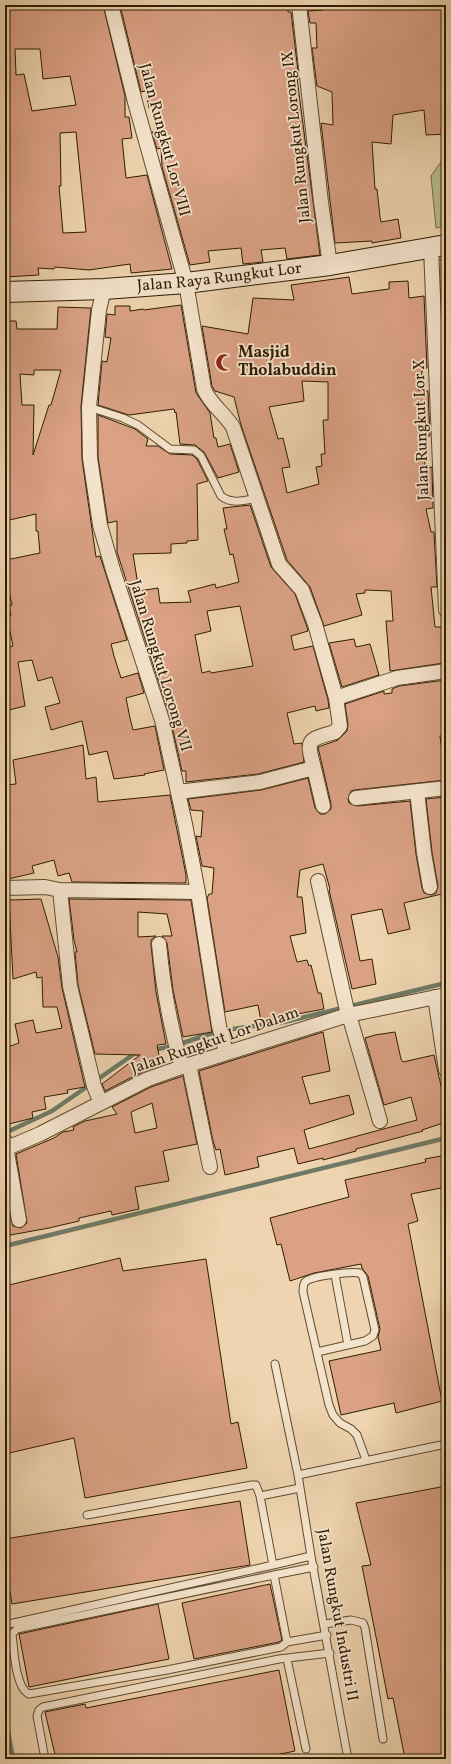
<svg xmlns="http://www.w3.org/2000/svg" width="451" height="1764" font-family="Vollkorn,serif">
<rect width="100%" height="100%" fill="#eed4b0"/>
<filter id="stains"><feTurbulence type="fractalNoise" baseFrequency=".005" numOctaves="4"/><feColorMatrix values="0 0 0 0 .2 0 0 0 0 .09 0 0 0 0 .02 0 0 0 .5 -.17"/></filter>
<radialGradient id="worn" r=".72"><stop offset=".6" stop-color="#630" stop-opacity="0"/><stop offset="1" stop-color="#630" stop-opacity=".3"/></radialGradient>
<path fill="#b7bd8c" stroke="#736c46" d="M446 155V226L436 228 431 176Z
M446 258V338L442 335 438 260Z"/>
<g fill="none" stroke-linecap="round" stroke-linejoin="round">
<path stroke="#6f7a66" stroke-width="4.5" d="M152 1050 174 1046 218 1031 284 1022 446 983
M5 1133 52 1111 134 1054 139 1053
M5 1246 446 1138
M5 1716 13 1759"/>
</g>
<path fill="#daa185" stroke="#2f1c00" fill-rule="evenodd" d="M5 5H103L125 96V117H129L132 138 122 139 126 178 147 175 172 269 131 273 130 264 89 270 55 267 54 269 38 268 39 275 5 277ZM15 49H40L43 79 70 76 76 105 32 111 24 74 16 75ZM76 132 86 232 63 233 59 186H61L60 133Z
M120 5H288V12H291L299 79 297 78 320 255 287 259 285 248 261 250 263 262 243 264 241 248 208 251 210 262 190 265 162 167 161 148 157 149 152 132 156 131 152 107 149 108 146 91 141 92Z
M323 5H445L446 134 426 135 424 110 393 115 391 144 372 142 375 189H377L380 217 381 222 398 219 401 238 372 243V241L335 243 321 123 333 125 332 92 317 86 312 48H317L316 23H310L308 11 323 10Z
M349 277 352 294 389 289V282L408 281 409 298 424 296 427 368H423L418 390 428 391 430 436H424L425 468 432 467 433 508 426 509 431 532H434L437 587H431L435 627H442L444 663 390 671 386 621H393L391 591 365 590V593L356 594 362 615 324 626 310 587 287 560 241 425 234 397 215 391 212 386 202 326 248 334 253 298 294 300 291 285ZM302 381 328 382V420H323L325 454H321L322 466 316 467 319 484 287 493 282 468 290 467 283 438 278 439 269 407 304 401Z
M181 305 196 393 210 413 214 438H216L218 447 230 444 239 472 218 478 204 452 195 445 180 444 176 412 175 413 174 409 129 415 98 405 102 361 107 362 111 338 105 337 107 314 115 315V306H130V311L143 309 144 310Z
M58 307 91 308 81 406 82 459 96 557 100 556 127 640 111 644 114 656 121 678 138 673 144 693 126 698 130 718 133 730 155 726 164 770 144 774 145 775 114 779 107 751 89 755 82 721 51 730 45 707 60 703 52 677 38 681 32 660 18 662 25 706 5 711V648L13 646 7 617 11 616 9 606 12 605 5 576 10 575 6 560 40 553 38 531H36V514L5 521V380H7L5 321H16L17 329H57ZM34 370H61L51 405H49L33 455 34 405H22L20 374 34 375Z
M98 415 135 429 148 439 146 446H158L170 454 192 455 197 459 208 481 197 484 198 540 187 541V543L171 544V553L133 554 139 591 158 588 160 603 191 602 188 591 215 584 216 588 239 582 233 554 230 555 224 529H227L223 508 250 505 271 567 295 594 307 627 308 631 291 636 294 650 313 646 328 700 329 708 316 711 315 706 287 713 294 744 302 743 304 762 258 774 186 782V771H182L170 717 117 552V521L108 523 98 457ZM240 606 253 666 211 673 210 671 202 673 195 635 211 631 207 611Z
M354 639 356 647 370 644 379 675 342 687 329 643Z
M446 680V734L440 736 446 780 355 790 351 791 348 799 349 803 357 806 410 801 416 854 422 888 424 893 431 895 436 893 438 886 432 852 426 799 446 797V832L443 833 446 862 443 863 446 879V893L404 903 410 929 388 934 382 909 351 915 360 961 372 959 376 984 352 989 329 890 330 889 323 864 300 870 297 897H302L306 933 290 936 297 962 307 960 309 966 311 965 318 993H321L324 1009 261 1021 258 1005 225 1012 207 898 209 894H212L214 868 202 866 196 836 201 837 203 811 191 810 188 799 261 790 308 778 315 808 320 814H325L331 809V804L318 747 338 740 347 731 348 725 345 704 384 691V694L392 693V689L399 686Z
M83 745 86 779 96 777 98 802 170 795 186 875V883L72 882 69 873 58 876 54 860 32 866 34 873 8 879V870H5V785L16 784 13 760Z
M41 899 58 957 62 988 85 1087 67 1090 68 1093 44 1097 46 1109 32 1112 33 1118 5 1125V1048L19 1043 15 1024 33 1020 36 1033 62 1028 57 1007H43L42 977 37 978 36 972 13 979 9 900Z
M69 899 191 900 212 1032 183 1037 173 990 167 943 162 936H172L167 914 138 912V937L156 936 151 940V945L156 992 166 1044 157 1045 161 1065 144 1071 105 1091 102 1084 140 1055 95 1054 78 985 75 952H77L74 940Z
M323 1032 330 1071 302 1077 310 1104 349 1095 354 1114 304 1130 309 1149 417 1120 411 1097 384 1105 365 1038 375 1035 395 1032 401 1059 403 1062 434 1055 442 1090 446 1089V1122L422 1130 423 1131 356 1149V1151L323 1160V1158L298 1164 294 1148 257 1157 259 1167 225 1175 220 1149 216 1150 213 1141 199 1071Z
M183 1076 197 1144 163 1151 169 1181 135 1187 139 1209 112 1215 111 1211 79 1218V1221L49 1228 5 1236V1205L8 1204 13 1226 21 1228 27 1223 16 1154 54 1138 63 1132 74 1130 73 1127 85 1121 117 1114 112 1107 151 1087ZM152 1103 157 1128 135 1133 131 1112Z
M446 1155V1187L411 1194 418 1221 408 1224 442 1401 396 1413 394 1403 341 1415 329 1361 381 1350 378 1337 380 1329 368 1276 362 1268 361 1264 314 1273 290 1281 281 1244 277 1245 270 1218 349 1197 345 1180 426 1162 425 1159Z
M120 1258 123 1271 206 1259 231 1424 238 1422 247 1468 85 1498 74 1438 5 1454V1286Z
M446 1486V1753L417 1759H405L393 1698 388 1699 377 1642 362 1566 371 1565 356 1503Z
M240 1501 250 1565 12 1604 5 1563V1539Z
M270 1584 282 1640 279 1642 194 1659 182 1603Z
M158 1604 169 1659 29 1687 19 1634Z
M279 1670 295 1751 257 1759H56L45 1712 85 1704 86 1708Z"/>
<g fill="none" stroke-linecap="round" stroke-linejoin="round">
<defs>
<path id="lane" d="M89 407 123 418 138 425 170 449 194 450 201 456 221 496C232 505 246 500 258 498
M335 1275 348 1345
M317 1352 365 1341 373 1336 375 1330 363 1277 360 1273C351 1271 311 1276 305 1282 303 1285 303 1288 303 1292L329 1405 333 1415 340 1423 351 1429 357 1435 366 1460
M275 1364 298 1475 311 1556 348 1759
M298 1475 446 1444
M260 1496 300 1488
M87 1515 252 1485H256L260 1496 273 1565 311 1556
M274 1575 287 1642 281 1647 167 1670 29 1694C15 1688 14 1648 12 1634L17 1629 274 1575 314 1567
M9 1624 273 1565
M325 1624 351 1620 363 1623 365 1628 383 1739
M287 1642 327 1635
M287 1659 306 1749
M45 1759 37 1716 39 1710 43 1707 279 1659 330 1653"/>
<path id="street" d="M111 5 135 102 186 283 204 389C210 404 224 413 233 427L279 564 302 590 315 624 336 698 340 726 335 732C307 740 306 739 314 768L260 782 178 792
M299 5 321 202 330 265
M431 248 446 610
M104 289 99 310 89 407 90 458 100 525 113 570 162 720 185 824 198 892 219 1026 226 1052
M336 698 397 678 446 671
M314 768 323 806
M417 791 424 853 430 887
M356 798 446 788
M318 881 348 1015
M5 888 45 887 60 890 198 892
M60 890 70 986 94 1086 101 1103
M159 944C163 986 170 1027 182 1067
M435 997 446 1070
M349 1015 380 1121
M189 1065 210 1167
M5 1141 19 1220
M5 1149 40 1134 148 1079 182 1067 348 1015 446 995"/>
<g id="secondary">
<path id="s1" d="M5 292 104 289 186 283 330 265 446 245"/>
</g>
</defs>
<use href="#lane" stroke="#5f4a2c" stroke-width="9"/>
<use href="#street" stroke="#5f4a2c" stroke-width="16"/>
<use href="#secondary" stroke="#2f1c00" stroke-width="22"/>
<use href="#lane" stroke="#f4e3cc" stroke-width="7"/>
<use href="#street" stroke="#f4e3cc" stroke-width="14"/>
<use href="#secondary" stroke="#f4e3cc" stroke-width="20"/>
</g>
<defs>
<symbol id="mosque-bare" viewBox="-9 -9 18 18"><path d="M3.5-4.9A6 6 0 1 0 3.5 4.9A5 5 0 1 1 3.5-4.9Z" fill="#8f2418" stroke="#f4e3cc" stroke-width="2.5" paint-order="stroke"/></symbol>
</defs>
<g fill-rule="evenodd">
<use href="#mosque-bare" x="212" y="350" width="25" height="25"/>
</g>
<g text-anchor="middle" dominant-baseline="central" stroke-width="3.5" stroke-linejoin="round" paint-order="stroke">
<g font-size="16" fill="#2f1c00" stroke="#f4e3cc">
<text transform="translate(297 137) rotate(-96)">Jalan Rungkut Lorong IX</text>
<text transform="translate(164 140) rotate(75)">Jalan Rungkut Lor VIII</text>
<text stroke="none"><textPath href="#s1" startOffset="215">Jalan Raya Rungkut Lor</textPath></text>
<text transform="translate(422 430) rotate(-92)">Jalan Rungkut Lor X</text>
<text transform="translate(160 666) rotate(73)">Jalan Rungkut Lorong VII</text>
<text transform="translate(215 1041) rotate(-19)">Jalan Rungkut Lor Dalam</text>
<text transform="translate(337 1615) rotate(80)">Jalan Rungkut Industri II</text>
</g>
<g font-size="16" font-weight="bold" fill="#2f1c00" stroke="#f4e3cc" text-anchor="start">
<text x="238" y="353">Masjid<tspan x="238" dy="18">Tholabuddin</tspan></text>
</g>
</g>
<rect width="451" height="1764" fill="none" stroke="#eed4b0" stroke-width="20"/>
<rect x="6" y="6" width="439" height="1752" fill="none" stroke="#2f1c00" stroke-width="2"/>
<rect x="10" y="10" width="431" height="1744" fill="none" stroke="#2f1c00"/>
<rect width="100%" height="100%" filter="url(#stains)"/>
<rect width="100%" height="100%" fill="url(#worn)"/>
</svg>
